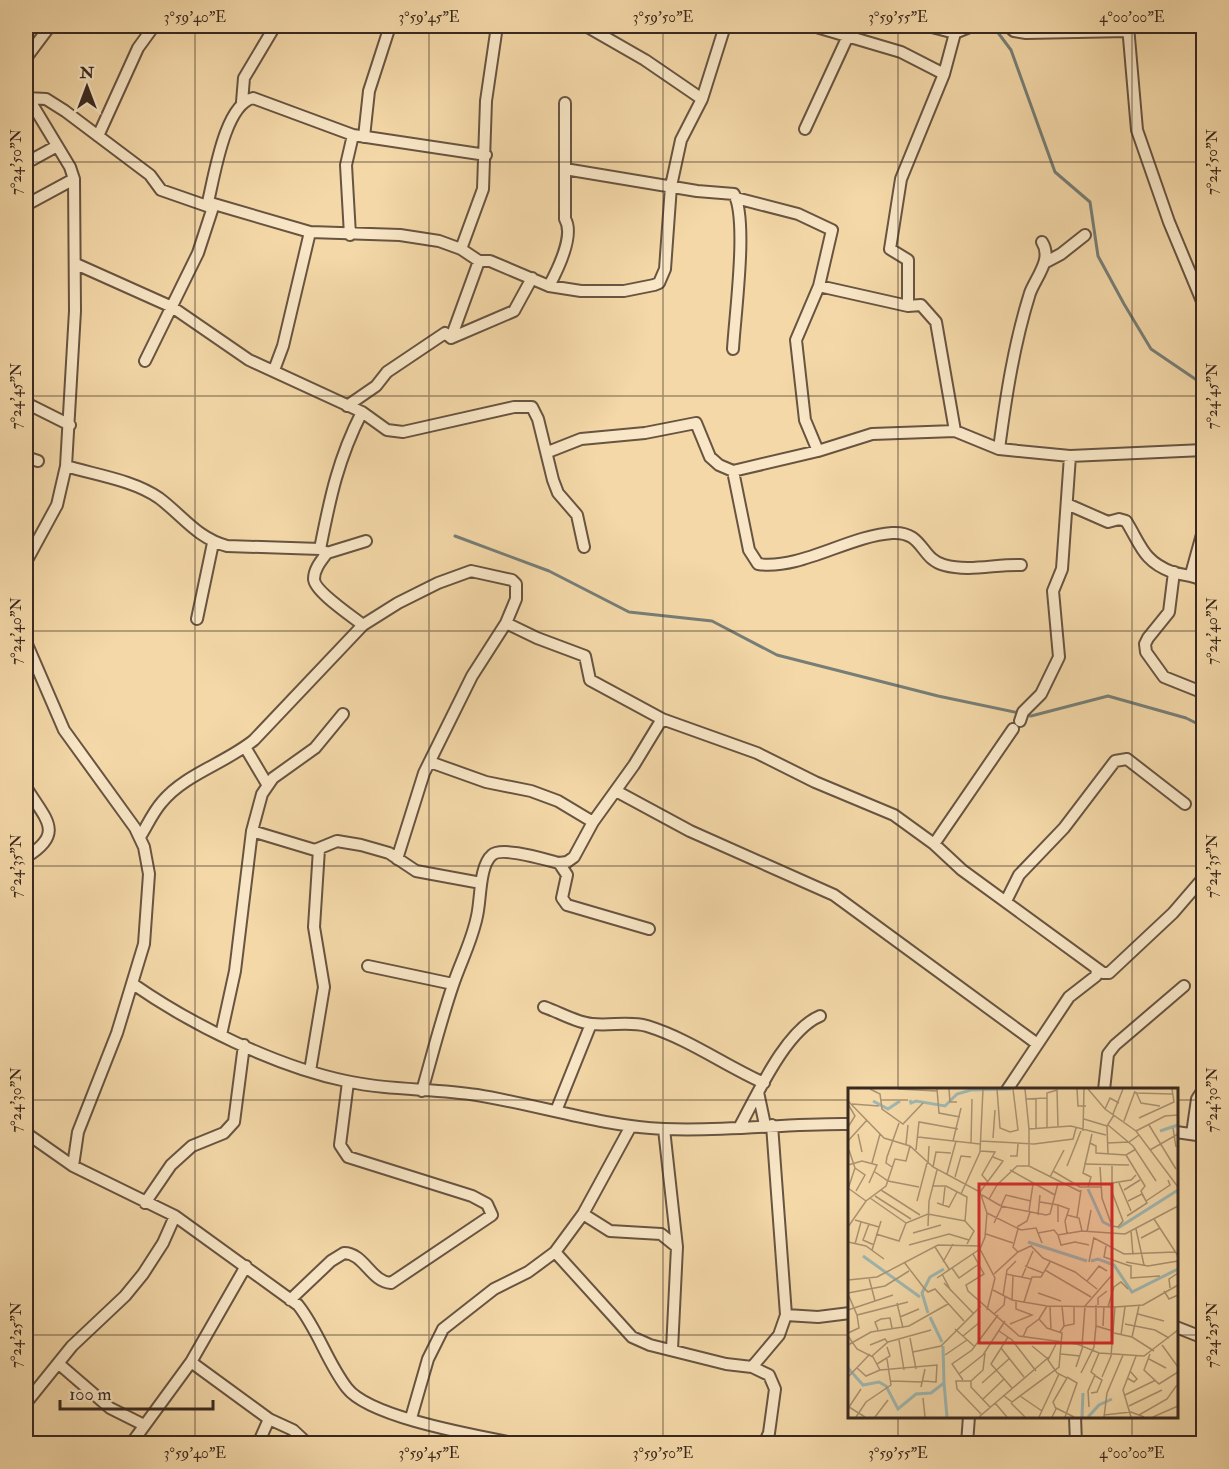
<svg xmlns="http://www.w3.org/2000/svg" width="1229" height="1469" font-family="'IM FELL Double Pica',serif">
<rect width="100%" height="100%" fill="#f4d8a8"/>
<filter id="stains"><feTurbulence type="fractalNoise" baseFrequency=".00333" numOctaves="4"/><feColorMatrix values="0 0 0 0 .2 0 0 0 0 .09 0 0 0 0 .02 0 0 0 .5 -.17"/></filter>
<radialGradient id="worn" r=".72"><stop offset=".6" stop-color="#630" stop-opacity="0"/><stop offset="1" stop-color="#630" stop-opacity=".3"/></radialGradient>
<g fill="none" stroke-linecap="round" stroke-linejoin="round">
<path stroke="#767e77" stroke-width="3" d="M993 26 1011 50 1055 172 1090 202 1098 256 1124 304 1151 349 1204 385
M455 536 549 571 629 612 712 621 777 655 938 696 1019 713
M1025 715 1031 716 1108 696 1186 718 1204 727"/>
<defs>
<path id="street" d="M589 26 591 29 645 60 702 99
M813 26 901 52 944 74
M928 26 955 33 972 26
M1008 26 1014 31 1026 33 1128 31
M1128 26 1137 130 1169 222 1204 306
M26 58 50 26
M27 98 46 99 65 111 150 175 161 190 207 206 214 204 310 232 400 235 439 241 461 249 479 261H490L549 286 581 291H624L654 285 659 283 665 269 671 186 681 140 702 99 725 26
M242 102 244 78 275 26
M805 129 848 36
M98 136 138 48 154 26
M364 137 369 91 390 26
M26 163 57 146
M565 169 697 191 734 194C748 220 735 314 733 349
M736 198 798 214 832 230 819 286 796 340 805 420 818 451
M26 205 74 179
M207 206C214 179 224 105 253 98L353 135 486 155
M350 235 346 165 353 135
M461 249 483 189 486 101 497 26
M1046 262 1061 254 1085 235
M76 264 172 307 249 360 362 412 387 430 403 432 514 407H532L538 419 553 480 558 493 577 515 584 547
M549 286C557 271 575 235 565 219V103
M819 286 908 306 921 305 936 322 955 431
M908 306V260L890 249 901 179 944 74 955 33
M451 338 514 311 532 278
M145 361 198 253 214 204
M274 370 283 346 310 232
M26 403 70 425
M347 406 376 386 387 372 445 333 451 338 479 261
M362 412C338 459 330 498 320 549L327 553C321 561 314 569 314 579 314 591 353 617 363 625
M999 449C1006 396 1014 344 1030 293 1036 277 1053 259 1042 242
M548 452 581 439 645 433 696 423 710 457 719 465 733 471 818 451 872 434 955 431 999 449 1070 456 1204 450
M26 457 38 461
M66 466C96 475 133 480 159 498 183 516 197 538 227 546L320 549
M733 471 749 550 758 564C801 570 848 536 892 533 924 531 920 559 944 565 969 572 996 564 1021 565
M1067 504 1108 522 1119 519 1126 521C1141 545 1143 561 1172 572 1184 576 1191 574 1204 581
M327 553 366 541
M26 562 57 505 66 466 75 311 74 179 70 167 26 94
M1174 572 1169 612 1148 638 1145 644 1146 652 1164 677 1204 693
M1191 574 1204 527
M197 619 213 543
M506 623 537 638 585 656 590 680 662 719 757 753 815 782 894 815 934 844 962 870 1103 973H1109L1173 913 1204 877
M26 642 64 730 135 828 144 847 149 874 144 944 117 1033 78 1132 73 1166
M1020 721 1023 712 1041 694 1059 657 1053 591 1062 569 1070 456
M245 747 267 784
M430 762 486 782 531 791 558 801 593 822
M26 787C45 819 66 833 26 857
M616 791 690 831 834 895 1036 1043
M252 831 315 850 337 841 361 845 389 853 416 871 481 883
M140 837C147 826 153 812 162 802 185 774 226 763 254 740L363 625 398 603 438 583 471 571 512 580 516 584V599L506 623 472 676 424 773 397 859
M934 844 1013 729
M559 863 567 875 562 898 567 905 649 929
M1006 901 1019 875 1064 828 1115 761 1127 759 1185 804
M368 966 453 984
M133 984C192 1025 275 1066 346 1081 389 1091 434 1088 477 1095 539 1105 601 1126 664 1129 726 1132 788 1123 850 1124
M544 1007C559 1012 577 1023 592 1024 612 1026 628 1021 647 1026 689 1039 724 1065 764 1083
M221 1035 235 971 252 831 262 794 273 778 315 748 343 714
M310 1071 324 987 314 927 319 849
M1007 1090 1069 997 1096 976 1097 970
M1104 1090 1108 1054 1115 1045 1184 986
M422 1091C432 1056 441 1020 453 985 461 961 472 941 477 916 481 900 479 866 492 855 502 846 546 860 559 863L567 862 574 857 593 822 634 765 662 719
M758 1092 765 1125
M556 1111 591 1024
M739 1128C757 1095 786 1030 820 1016
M664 1129 677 1247 672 1350
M1176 1132 1204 1136
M26 1133 73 1166 175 1216 298 1305C318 1330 327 1362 347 1388 370 1418 479 1436 518 1444
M1192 1134 1197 1099 1204 1088
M145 1203 171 1165 192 1146 224 1133 234 1122 244 1045
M583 1214 610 1231 661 1234 677 1247
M555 1252 632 1337 650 1345 726 1364 752 1367 769 1375 775 1389 769 1433 764 1444
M290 1300 331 1261 344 1253C364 1253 371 1282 391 1283L492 1215 487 1204 472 1196 348 1157 340 1145 348 1082
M786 1315 818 1317 850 1313
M1176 1327 1204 1338
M191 1362 269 1419 293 1430 308 1444
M59 1364 110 1408 144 1425
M752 1367 779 1335 786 1315 772 1125
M26 1403 72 1346 125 1296 143 1274 163 1243 175 1216
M1075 1416 1076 1444
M411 1418 428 1359 443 1329 494 1289 528 1272 555 1252 583 1214 631 1126
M131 1444 191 1362 246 1266
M258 1444 269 1419
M967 1444 969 1416"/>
</defs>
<use href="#street" stroke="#675441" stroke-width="14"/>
<use href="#street" stroke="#f8e6c6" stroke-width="10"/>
</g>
<path fill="none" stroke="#38281f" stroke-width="1.5" stroke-opacity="0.45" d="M195 26V1444M429 26V1444M663 26V1444M898 26V1090M1132 26V1090M26 162H1204M26 396H1204M26 631H1204M26 866H1204M26 1100H850M1176 1100H1204M26 1335H850M1176 1335H1204M898 1416V1444M1132 1416V1444"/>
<g transform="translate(848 1088)">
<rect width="330" height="330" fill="#f4d8a8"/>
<path fill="none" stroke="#9fb8b2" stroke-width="3" d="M62 12 63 15 68 13 97 18 109 6 123 2 163 1M25 13 40 21 52 13M312 43 330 37M240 101 255 134 263 138M270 140 330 102M180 154 239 173M15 168 72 209M243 173 250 171 266 177 284 204 330 181M80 225 74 205 82 189 96 181M82 229 94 254M0 280 15 297 31 294 38 298 50 321 68 306 83 305 96 295 95 258M96 295 99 329M234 329 235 305M240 329 251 317 264 311"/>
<path fill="none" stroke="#a99271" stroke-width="1.5" d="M22 1 32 6 34 21 55 36 75 15M50 1 89 3M89 1 91 25 112 29M101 1 102 14H109M149 1 152 40 162 44 170 42 165 1M177 1 181 41M229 1 230 18H238M240 1 257 21 288 43 330 99M288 4 293 15 312 18M287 5 324 6M178 11 199 10M33 12H60M0 13 36 50 62 58 85 79 132 104 139 125 137 149 132 161 147 190 139 222M0 16 7 28 0 39M4 16 31 18M257 21 262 10 271 15M265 26 275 1M291 30 326 14 324 1M236 31 259 38M276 33 287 3M260 37 285 58 308 93M301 37 328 81M199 39V5L209 2 210 38M188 40V10M325 40 328 59M235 43 236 1M288 43 317 28 330 27M10 46 14 64M70 49 132 56M145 50 147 22M0 53 19 32M105 53 113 20M132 53 186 56 225 51 228 40M123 55 124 11M242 55 248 58V65L278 67 288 61M259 55 281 54 291 47M58 56 60 37M68 62 71 34 110 41M302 62 330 46M132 63 147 64 134 87 140 94M260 66 259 38 266 27M278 67 297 98 293 103 298 113 322 97 320 92M162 68H169L170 56M24 75 32 46M80 76 81 58M236 76 281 77M0 77 14 73 29 77 21 95M181 78V41L223 38 258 47M219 78 233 43M44 79 38 75 39 69 51 35M85 79 88 64 103 65M252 79 254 110 264 138 270 139 275 133 264 104V78M7 80 17 87 8 103M162 82 207 107M205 83 232 99H253M27 84 40 93 71 99M99 86 108 53M107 89 113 68 123 69M202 89 216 62M264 95 283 92 288 87M271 95 283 123M84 98H98L119 109 117 133M240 99 243 89 235 85 244 46M0 100 18 113M0 101 7 80 1 62M33 102 72 127M276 102 292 92M132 104 155 73 145 69M113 106 132 64 135 1M134 107 153 118 198 127 202 126 210 95M27 108 63 131M22 110 58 135M141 111 149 97 169 78H181L233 104M69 113 79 75M192 114 210 117V134M89 115 101 119 109 104M95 117 97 99M210 117 221 121 217 133 219 145M153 118 158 107 183 113M181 123 185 96M139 125 173 142 188 140 194 155M190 127 192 107M219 127 231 130 234 143M279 128 299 115 294 106 280 113M229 129 233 102M306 131 330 168M7 132 31 139M146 135 154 118M21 136 15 152 26 157M80 138 81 113 89 82M0 139 18 113 38 98 47 71 58 73 62 58M169 139 179 133 182 124M170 141 165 159 170 164M288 141 296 177M283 143 285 167M239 144 243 122M65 145 93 137M190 145 206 142 210 147 234 143 277 146 330 118M28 146 51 153 58 135 80 126 117 133 126 143 119 156M138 146 165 155M210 147 213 157 227 154 241 157M246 150 276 166 327 164M293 150 312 140M0 154 18 158 36 171M7 156 13 134M61 157 101 146 121 152M258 158 256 169 282 178M87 159 101 181M24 162 33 133M125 166 136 186 118 197 120 203 171 248 229 256 251 265 296 268 330 242M56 174 76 200 80 204 87 201 116 233M95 174 105 156M241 174 246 149M278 174 300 178 330 173M283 177V190L312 188M177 178 195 185M104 180 111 190 131 176M197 182 243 209M94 186 103 203M146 186 170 164 183 158 195 170 227 184 249 201M158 186 183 191M174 189 185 163M21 190 27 213 45 207M89 190 132 161M0 192 29 189 90 157 133 158M239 193 251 178 259 183M96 195 125 225M322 200 321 191 330 185M145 202 164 212 199 218 267 219 295 217 330 197M316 203 321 211 330 207M0 205 37 198 61 183M190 205 213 213M0 206 9 227 60 214M155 208 159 182 168 173M164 212 165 188M176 214 184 189H193L202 174M49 215 55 240M248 217V238M250 217V210L259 203M202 218 203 242M260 219 266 199 273 194 280 201M0 222 27 213M146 226 156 217 157 209M290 226 316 233M52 229 71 221M162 236 184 227 168 221V213M277 236 307 242 321 250M216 238 226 236V218M255 238 256 218M107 241 126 258M30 242 27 234 33 231 42 230 44 240M151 243 164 252 188 283M212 244 216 238 214 218M0 245 11 240 9 227M266 245 284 249 306 263M273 247 277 219M0 248 9 261 25 269 32 282M115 248 132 234M160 249 143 276 164 300M175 249 179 240 191 231 199 218M284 249 291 218M62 250 68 281M51 252 56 282M0 257 23 244 61 238 100 216M22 257 37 251 40 255M314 257 330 279M184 258 200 271M234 258 237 218 264 187M153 260 176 289M65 264 93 258 133 218M213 266 232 268M302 266 296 282 311 296 330 284M97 267 119 252M24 268 40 254 83 242M301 271 318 280M29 276 42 268 39 259M228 279 235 258M9 280 18 288 32 282 89 277 88 294 75 293M233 285 246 259 248 238 265 243M111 286 135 267 157 233M0 289 22 266M254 289 263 268 267 219M279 290 286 294 289 291 282 283M115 292 104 276 124 262 150 227M43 293 74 294M123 293V299L142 319M134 295 162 270M73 299 77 281M243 305 249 304 254 292 246 287M155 307 164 314 211 279 214 245 199 240 191 231M277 307 308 292M172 308 194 323M75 310 77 329M134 312 156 291M147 315 159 329M163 315 177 329M281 318 314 302M1 319 13 301M1 319 17 329M241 319 240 303 247 287 243 284 251 265M208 320 226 329M133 326 109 301 108 293H123L135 282 137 265M256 327 283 324 296 329M291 327 319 311 329 297M8 329 18 314 43 297 39 271M27 329 40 312M131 329 201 269M191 329 211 286M204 329 208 321 205 314 219 290 209 285 200 272 208 256M217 329 229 295 219 289M256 329 259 305 275 267M283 329 275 302 288 268M305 329 330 318"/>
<path fill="#d62828" fill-opacity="0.15" stroke="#d62828" stroke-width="3" d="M131 96H264V255H131Z"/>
<rect width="330" height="330" fill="none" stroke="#38281f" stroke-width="3"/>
</g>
<rect width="1229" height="1469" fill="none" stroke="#f4d8a8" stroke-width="66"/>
<g transform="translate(87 87)" stroke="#f8e6c6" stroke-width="4.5" paint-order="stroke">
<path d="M0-4.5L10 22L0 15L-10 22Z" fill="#38281f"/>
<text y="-9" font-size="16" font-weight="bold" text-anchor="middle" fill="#38281f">N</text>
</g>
<path d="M60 1400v9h153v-9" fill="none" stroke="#38281f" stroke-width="3"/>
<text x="69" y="1400" font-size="18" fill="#38281f" stroke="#f8e6c6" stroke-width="4.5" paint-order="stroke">100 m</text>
<rect x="33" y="33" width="1163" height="1403" fill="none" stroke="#38281f" stroke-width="2"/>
<g font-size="15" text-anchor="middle" fill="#38281f">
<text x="195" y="22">3°59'40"E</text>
<text x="429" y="22">3°59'45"E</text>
<text x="663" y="22">3°59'50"E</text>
<text x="898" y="22">3°59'55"E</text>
<text x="1132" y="22">4°00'00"E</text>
<text transform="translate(16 162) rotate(-90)" y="5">7°24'50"N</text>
<text transform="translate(1212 162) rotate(-90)" y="5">7°24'50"N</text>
<text transform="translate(16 396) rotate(-90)" y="5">7°24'45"N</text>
<text transform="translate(1212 396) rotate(-90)" y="5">7°24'45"N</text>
<text transform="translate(16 631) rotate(-90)" y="5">7°24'40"N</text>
<text transform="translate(1212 631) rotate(-90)" y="5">7°24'40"N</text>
<text transform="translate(16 866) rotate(-90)" y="5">7°24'35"N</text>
<text transform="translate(1212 866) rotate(-90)" y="5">7°24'35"N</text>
<text transform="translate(16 1100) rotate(-90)" y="5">7°24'30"N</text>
<text transform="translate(1212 1100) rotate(-90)" y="5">7°24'30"N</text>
<text transform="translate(16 1335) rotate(-90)" y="5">7°24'25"N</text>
<text transform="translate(1212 1335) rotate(-90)" y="5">7°24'25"N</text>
<text x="195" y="1458">3°59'40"E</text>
<text x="429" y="1458">3°59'45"E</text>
<text x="663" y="1458">3°59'50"E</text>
<text x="898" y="1458">3°59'55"E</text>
<text x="1132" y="1458">4°00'00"E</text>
</g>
<rect width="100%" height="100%" filter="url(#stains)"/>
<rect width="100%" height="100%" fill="url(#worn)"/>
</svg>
